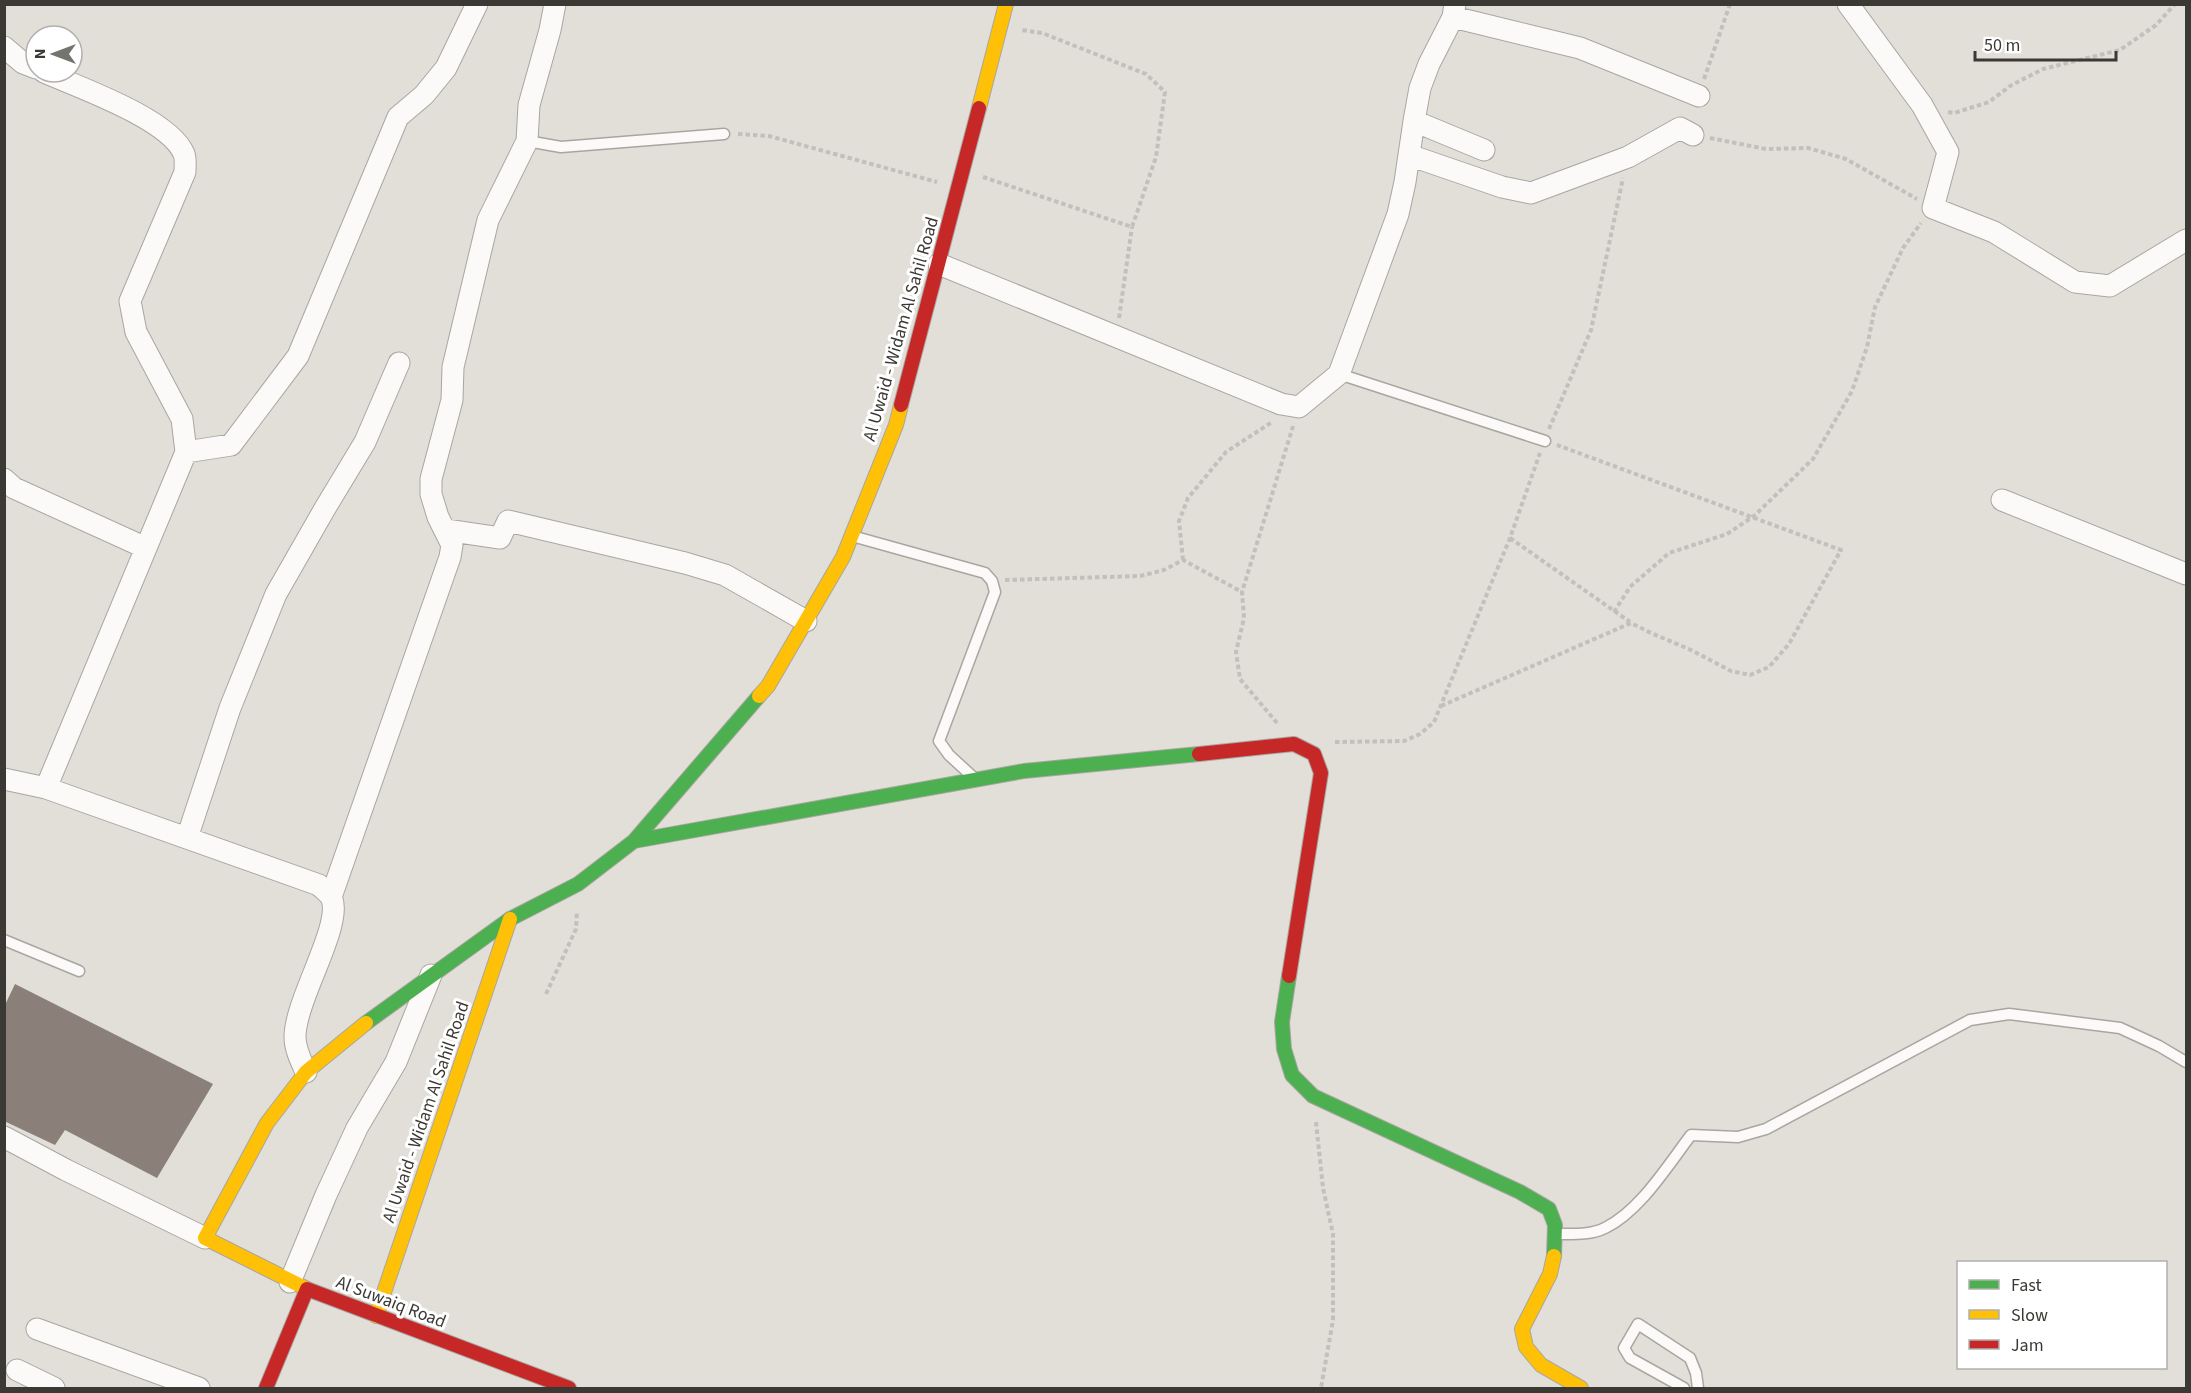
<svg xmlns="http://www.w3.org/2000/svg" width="2191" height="1393" font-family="'Source Sans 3',sans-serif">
<rect width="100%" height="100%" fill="#e2dfd8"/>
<path fill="#8b7f79" d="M15 984 213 1084 157 1178 65 1130 55 1145 4 1121V1007Z"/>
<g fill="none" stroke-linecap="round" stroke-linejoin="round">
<defs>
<path id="lane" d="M527 141 561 147 724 134
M1339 374 1545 441
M852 536 985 573 992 581 995 592 939 741 949 755 973 777
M4 940 79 971
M1559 1234C1574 1234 1591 1235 1605 1228 1640 1211 1668 1165 1691 1135L1738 1137 1766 1129 1970 1020 2009 1014 2120 1028 2159 1046 2186 1062
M1684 1388 1630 1358 1624 1348 1638 1324 1690 1358 1696 1373 1698 1388"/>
<path id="street" d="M1848 4 1922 105 1948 152 1933 208 1994 232 2075 282 2110 286 2186 240
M1453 17 1580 48 1699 96
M4 47 23 63 36 68
M44 72C78 87 170 119 184 154 186 159 185 167 185 172L130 301 136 332 182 419 186 452 46 788
M1414 121 1484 150
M1409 155 1502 187 1531 193 1628 157 1680 128 1693 135
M939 264 1281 404 1299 407 1339 374 1398 214 1405 182 1414 121 1420 88 1429 64 1453 17 1455 4
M186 452 231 445 298 356 398 117 424 95 446 68 477 4
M4 479 14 488 146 548
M2002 500 2186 574
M446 530 500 538 508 521 685 563 725 575 806 621
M4 779 46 788 319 885C323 889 330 894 332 899 342 927 295 1000 295 1037 295 1049 301 1061 306 1072
M187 838 230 708 276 594 324 510 365 442 399 363
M331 897 450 557 452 545 438 517 431 494V479L452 400 453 367 488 220 527 141 529 105 550 30 555 4
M4 1137 66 1170 205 1238
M290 1282 326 1195 357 1128 396 1062 431 975
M37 1329 199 1388
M17 1370 54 1388"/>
<path id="fast" d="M634 841 1024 771 1199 754
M1289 976 1282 1022 1284 1049 1292 1075 1313 1096 1520 1192 1549 1209 1555 1225 1554 1256
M366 1023 510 919 578 884 634 841 759 696"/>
<path id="slow" d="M979 108 1006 4
M759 696 768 686 843 557 896 425 901 405
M1554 1256 1550 1274 1522 1329 1526 1347 1541 1365 1581 1388
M307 1289 205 1238 267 1123 306 1072 366 1023
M376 1316 510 919"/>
<path id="jam" d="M901 405 979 108
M1199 754 1294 744 1314 754 1321 773 1289 976
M266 1388 307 1289 569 1388"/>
</defs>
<use href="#lane" stroke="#a9a6a1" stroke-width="13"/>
<use href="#street" stroke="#a9a6a1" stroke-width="23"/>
<use href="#fast" stroke="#a9a6a1" stroke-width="16"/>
<use href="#slow" stroke="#a9a6a1" stroke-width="16"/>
<use href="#jam" stroke="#a9a6a1" stroke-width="16"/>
<path stroke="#c0c0bd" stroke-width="4" stroke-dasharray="4.5 3" stroke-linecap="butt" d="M1704 79 1730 4
M1948 112 1954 113 1989 102 2010 86 2043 69 2120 50 2156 25 2175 4
M738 134 769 136 937 182
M1710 138 1766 149 1808 148 1846 159 1917 199
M983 177 1132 227 1156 157 1165 92 1146 74 1042 33 1021 30
M1119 318 1132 227
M1549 429 1591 330 1623 178
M1510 538 1630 622
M1183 560 1179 521 1188 498 1226 452 1272 422
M1005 580 1140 576 1164 570 1183 560 1242 592
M1614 612 1630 587 1669 553 1727 534 1754 516 1813 459 1852 391 1867 347 1875 307 1903 248 1921 223
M1441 706 1631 623 1651 633 1689 649 1731 671 1750 675 1769 667 1789 644 1841 550 1557 445
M1277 723 1240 679 1236 652 1244 618 1242 592 1294 423
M1335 742 1404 741 1420 734 1434 722 1510 538 1540 453
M546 994 576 929 577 912
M1316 1122 1323 1188 1333 1234V1320L1321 1388"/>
<use href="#lane" stroke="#fbfaf9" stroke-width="10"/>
<use href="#street" stroke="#fbfaf9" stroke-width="21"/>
<use href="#fast" stroke="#4caf50" stroke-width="14"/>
<use href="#slow" stroke="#ffc107" stroke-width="14"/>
<use href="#jam" stroke="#c62828" stroke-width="14"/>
</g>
<g text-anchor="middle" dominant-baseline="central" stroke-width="6" stroke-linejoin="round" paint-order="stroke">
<g font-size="18" fill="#3b3934" stroke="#fff">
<text transform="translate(901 329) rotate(-74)">Al Uwaid - Widam Al Sahil Road</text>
<text transform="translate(426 1112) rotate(-71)">Al Uwaid - Widam Al Sahil Road</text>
<text transform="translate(391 1302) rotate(21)">Al Suwaiq Road</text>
</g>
</g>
<rect width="2191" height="1393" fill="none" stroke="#3b3934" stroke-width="12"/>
<rect x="1957" y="1261" width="210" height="108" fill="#ffffff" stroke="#b1b0ae" stroke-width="1.5"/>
<rect x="1969" y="1280" width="30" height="9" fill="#4caf50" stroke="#b1b0ae" stroke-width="1.5"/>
<text x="2011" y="1291" font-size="18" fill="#3b3934">Fast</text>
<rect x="1969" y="1310" width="30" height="9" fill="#ffc107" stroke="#b1b0ae" stroke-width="1.5"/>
<text x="2011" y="1321" font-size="18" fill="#3b3934">Slow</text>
<rect x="1969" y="1340" width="30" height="9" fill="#c62828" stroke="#b1b0ae" stroke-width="1.5"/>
<text x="2011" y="1351" font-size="18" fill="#3b3934">Jam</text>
<g transform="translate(54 54) rotate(270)"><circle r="28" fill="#ffffff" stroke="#b1b0ae" stroke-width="1.5"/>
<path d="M0-4.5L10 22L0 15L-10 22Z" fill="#75736d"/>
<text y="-9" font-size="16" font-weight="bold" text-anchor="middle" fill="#3b3934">N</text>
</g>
<path d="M1975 51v9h141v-9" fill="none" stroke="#3b3934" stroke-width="3"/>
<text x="1984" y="51" font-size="18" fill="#3b3934" stroke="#ffffff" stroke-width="4.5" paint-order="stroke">50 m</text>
</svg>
